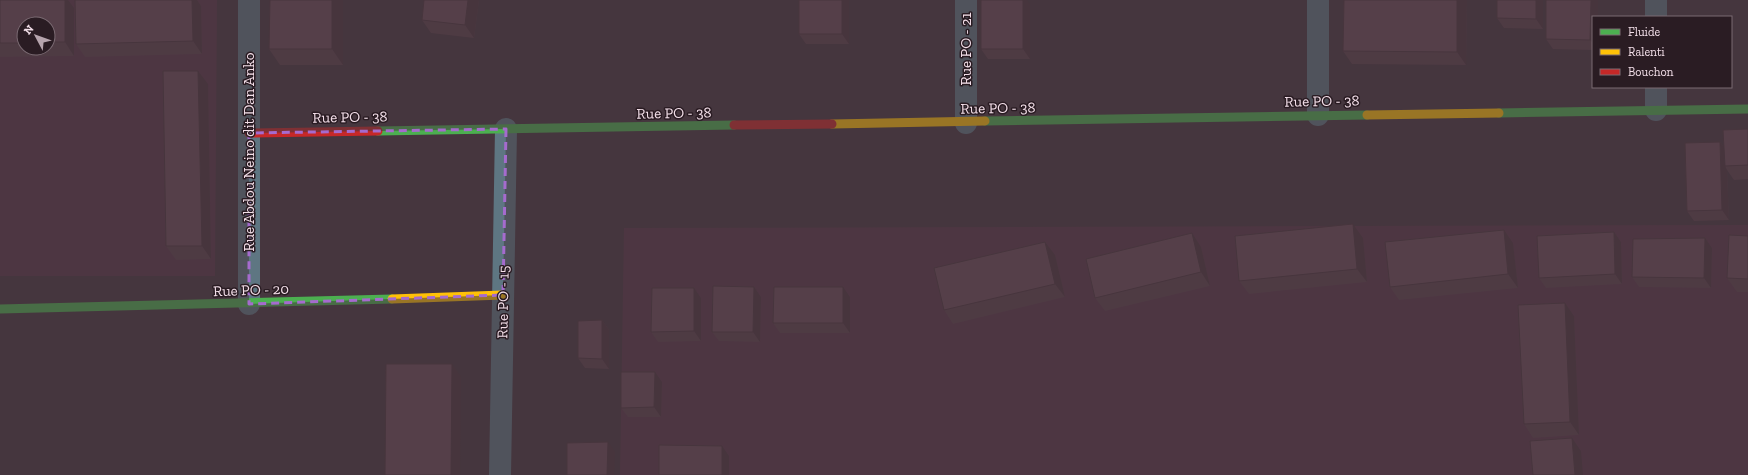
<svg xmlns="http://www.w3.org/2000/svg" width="1748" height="475" font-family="'Zilla Slab',serif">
<rect width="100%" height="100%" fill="#46363e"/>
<path fill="#583648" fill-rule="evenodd" d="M0 0H217L215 276H0ZM24 24H48V48H24Z
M1748 225V475H620L624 228Z"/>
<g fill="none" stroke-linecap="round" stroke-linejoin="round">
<path stroke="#5e7682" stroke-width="22" d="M249 0V304
M966 0V123
M1318 0V115
M1656 0V17
M1656 87V110
M500 475 506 129"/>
<path stroke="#4caf50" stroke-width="9" d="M1499 113 1748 109
M985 121 1367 115
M378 131 734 125
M0 309 392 299"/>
<path stroke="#ffc107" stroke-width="9" d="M1367 115 1499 113
M832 124 985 121
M392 299 503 295"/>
<path stroke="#c62828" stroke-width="9" d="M734 125 832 124
M249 133 378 131"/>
</g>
<path fill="#5a404b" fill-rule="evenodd" d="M0 0 74 8V56L0 57ZM24 24H48V48H24Z
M75 0H197L201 6 202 54 85 57 76 44Z
M343 0V65H280L269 49Z
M424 0H479L474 38 431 33 422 20Z
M849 0V44H806L799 34Z
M1344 0H1467L1466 65 1352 64 1343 51Z
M1543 0V29L1504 28 1497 18Z
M1546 0H1598V17H1593V50L1553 49 1546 39Z
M1030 4V59H988L981 49Z
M208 84 211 259 176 260 166 246Z
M1748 129V179L1734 180 1727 170 1729 220 1694 221 1687 211 1720 142 1724 148Z
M1614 232 1621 242 1622 284 1546 288 1539 278Z
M1748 236V292H1737L1727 278Z
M1363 238 1367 282 1249 294 1239 281Z
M1705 238 1712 248 1711 288 1639 287 1632 277Z
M1513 243 1518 288 1399 300 1390 287Z
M1201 247 1210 286 1105 311 1095 298Z
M1055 255 1065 297 953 324 944 310Z
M754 287 761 297 760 342 719 341 712 332Z
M694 288 701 298V341L658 342 651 332Z
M850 297V333H780L773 323Z
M1565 303 1574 316 1579 435 1533 438 1524 424Z
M602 320 609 330V369L585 368 578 358Z
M662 382 661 417H628L621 408Z"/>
<path fill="#4a343d" d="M65 0H68L74 8V56L65 42Z
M192 0H197L201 6 202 54 193 41Z
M332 0H343V65L332 49Z
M468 0H479L474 38 465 25Z
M842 0H849V44L842 34Z
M1023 0H1027L1030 4V59L1023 49Z
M1457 0H1467L1466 65 1457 52Z
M1536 0H1543V29L1536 19Z
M1591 0H1598V17H1593V43L1590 40Z
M198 71 208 84 211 259 202 246Z
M1720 142 1727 152 1725 166 1727 170 1729 220 1722 210Z
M1353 224 1363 238 1367 282 1357 269Z
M1504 230 1513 243 1518 288 1508 274Z
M1614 232 1621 242 1622 284 1615 274Z
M1192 233 1201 247 1210 286 1201 272Z
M1705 238 1712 248 1711 288 1704 278Z
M1045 242 1055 255 1065 297 1055 284Z
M754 287 761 297 760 342 753 332Z
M843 287 850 297V333L843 323Z
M694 288 701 298V341L694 331Z
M1565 303 1574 316 1579 435 1570 422Z
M602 320 609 330V369L602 359Z
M452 364 461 377 460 475H451Z
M655 372 662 382 661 417 654 407Z
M1572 438 1581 451 1583 475H1575Z
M608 442 615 452 614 475H607Z
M722 446 729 456V475H722Z"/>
<path fill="#694b57" stroke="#4a343d" d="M0 0H65V42H48V24H24V43H0Z
M75 0H192L193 41 76 44Z
M270 0H332V49H269Z
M424 0H468L465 25 422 20Z
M799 0H842V34H799Z
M981 0H1023V49H981Z
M1344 0H1457V52L1343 51Z
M1497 0H1536V19L1497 18Z
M1546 0H1591L1590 40 1546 39Z
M163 71H198L202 246H166Z
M1748 129V165L1725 166 1723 130Z
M1720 142 1722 210 1687 211 1685 143Z
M1353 224 1357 269 1239 281 1235 236Z
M1504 230 1508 274 1390 287 1385 242Z
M1614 232 1615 274 1539 278 1537 236Z
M1192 233 1201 272 1095 298 1086 259Z
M1729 235 1748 236V279L1727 278Z
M1705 238 1704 278 1632 277 1633 239Z
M1045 242 1055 284 944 310 934 268Z
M713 286 754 287 753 332H712Z
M774 287H843V323H773Z
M652 288H694V331L651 332Z
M1565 303 1570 422 1524 424 1518 305Z
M602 320V359L578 358V321Z
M386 364H452L451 475H385Z
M621 372H655L654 407 621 408Z
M1572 438 1575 475H1533L1530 441Z
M608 442 607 475H567V443Z
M659 445 722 446V475H659Z"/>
<path d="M0 0H1748V475H0ZM506 129 503 295 249 304V133Z" fill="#46363e" fill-opacity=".55" fill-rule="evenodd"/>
<path fill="none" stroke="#a56bce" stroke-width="3" stroke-dasharray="8 5" stroke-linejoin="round" d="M506 129 503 295 249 304V133Z"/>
<g text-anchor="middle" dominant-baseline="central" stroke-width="3" stroke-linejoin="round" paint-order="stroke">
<g font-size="15" fill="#f3dfe9" stroke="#2a1c23">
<text transform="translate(966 49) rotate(-90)">Rue PO - 21</text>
<text transform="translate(1322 101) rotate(-1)">Rue PO - 38</text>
<text transform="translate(998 108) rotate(-1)">Rue PO - 38</text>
<text transform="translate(674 113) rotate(-1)">Rue PO - 38</text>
<text transform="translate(350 117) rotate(-1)">Rue PO - 38</text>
<text transform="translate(249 152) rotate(-90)">Rue Abdou Neino dit Dan Anko</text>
<text transform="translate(251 290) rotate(-2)">Rue PO - 20</text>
<text transform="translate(503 302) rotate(-89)">Rue PO - 15</text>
</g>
</g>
<rect x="1592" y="16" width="140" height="72" fill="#2a1c23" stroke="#7a6a72"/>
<rect x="1600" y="29" width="20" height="6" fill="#4caf50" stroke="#7a6a72"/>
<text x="1628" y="36" font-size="12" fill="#f3dfe9">Fluide</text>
<rect x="1600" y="49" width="20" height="6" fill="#ffc107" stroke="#7a6a72"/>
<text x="1628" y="56" font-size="12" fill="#f3dfe9">Ralenti</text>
<rect x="1600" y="69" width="20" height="6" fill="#c62828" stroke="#7a6a72"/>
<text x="1628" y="76" font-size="12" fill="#f3dfe9">Bouchon</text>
<g transform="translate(36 36) rotate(311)"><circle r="19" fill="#2a1c23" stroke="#7a6a72"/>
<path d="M0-3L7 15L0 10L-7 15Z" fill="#b6a4ad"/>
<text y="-6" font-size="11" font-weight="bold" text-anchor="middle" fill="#f3dfe9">N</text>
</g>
</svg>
